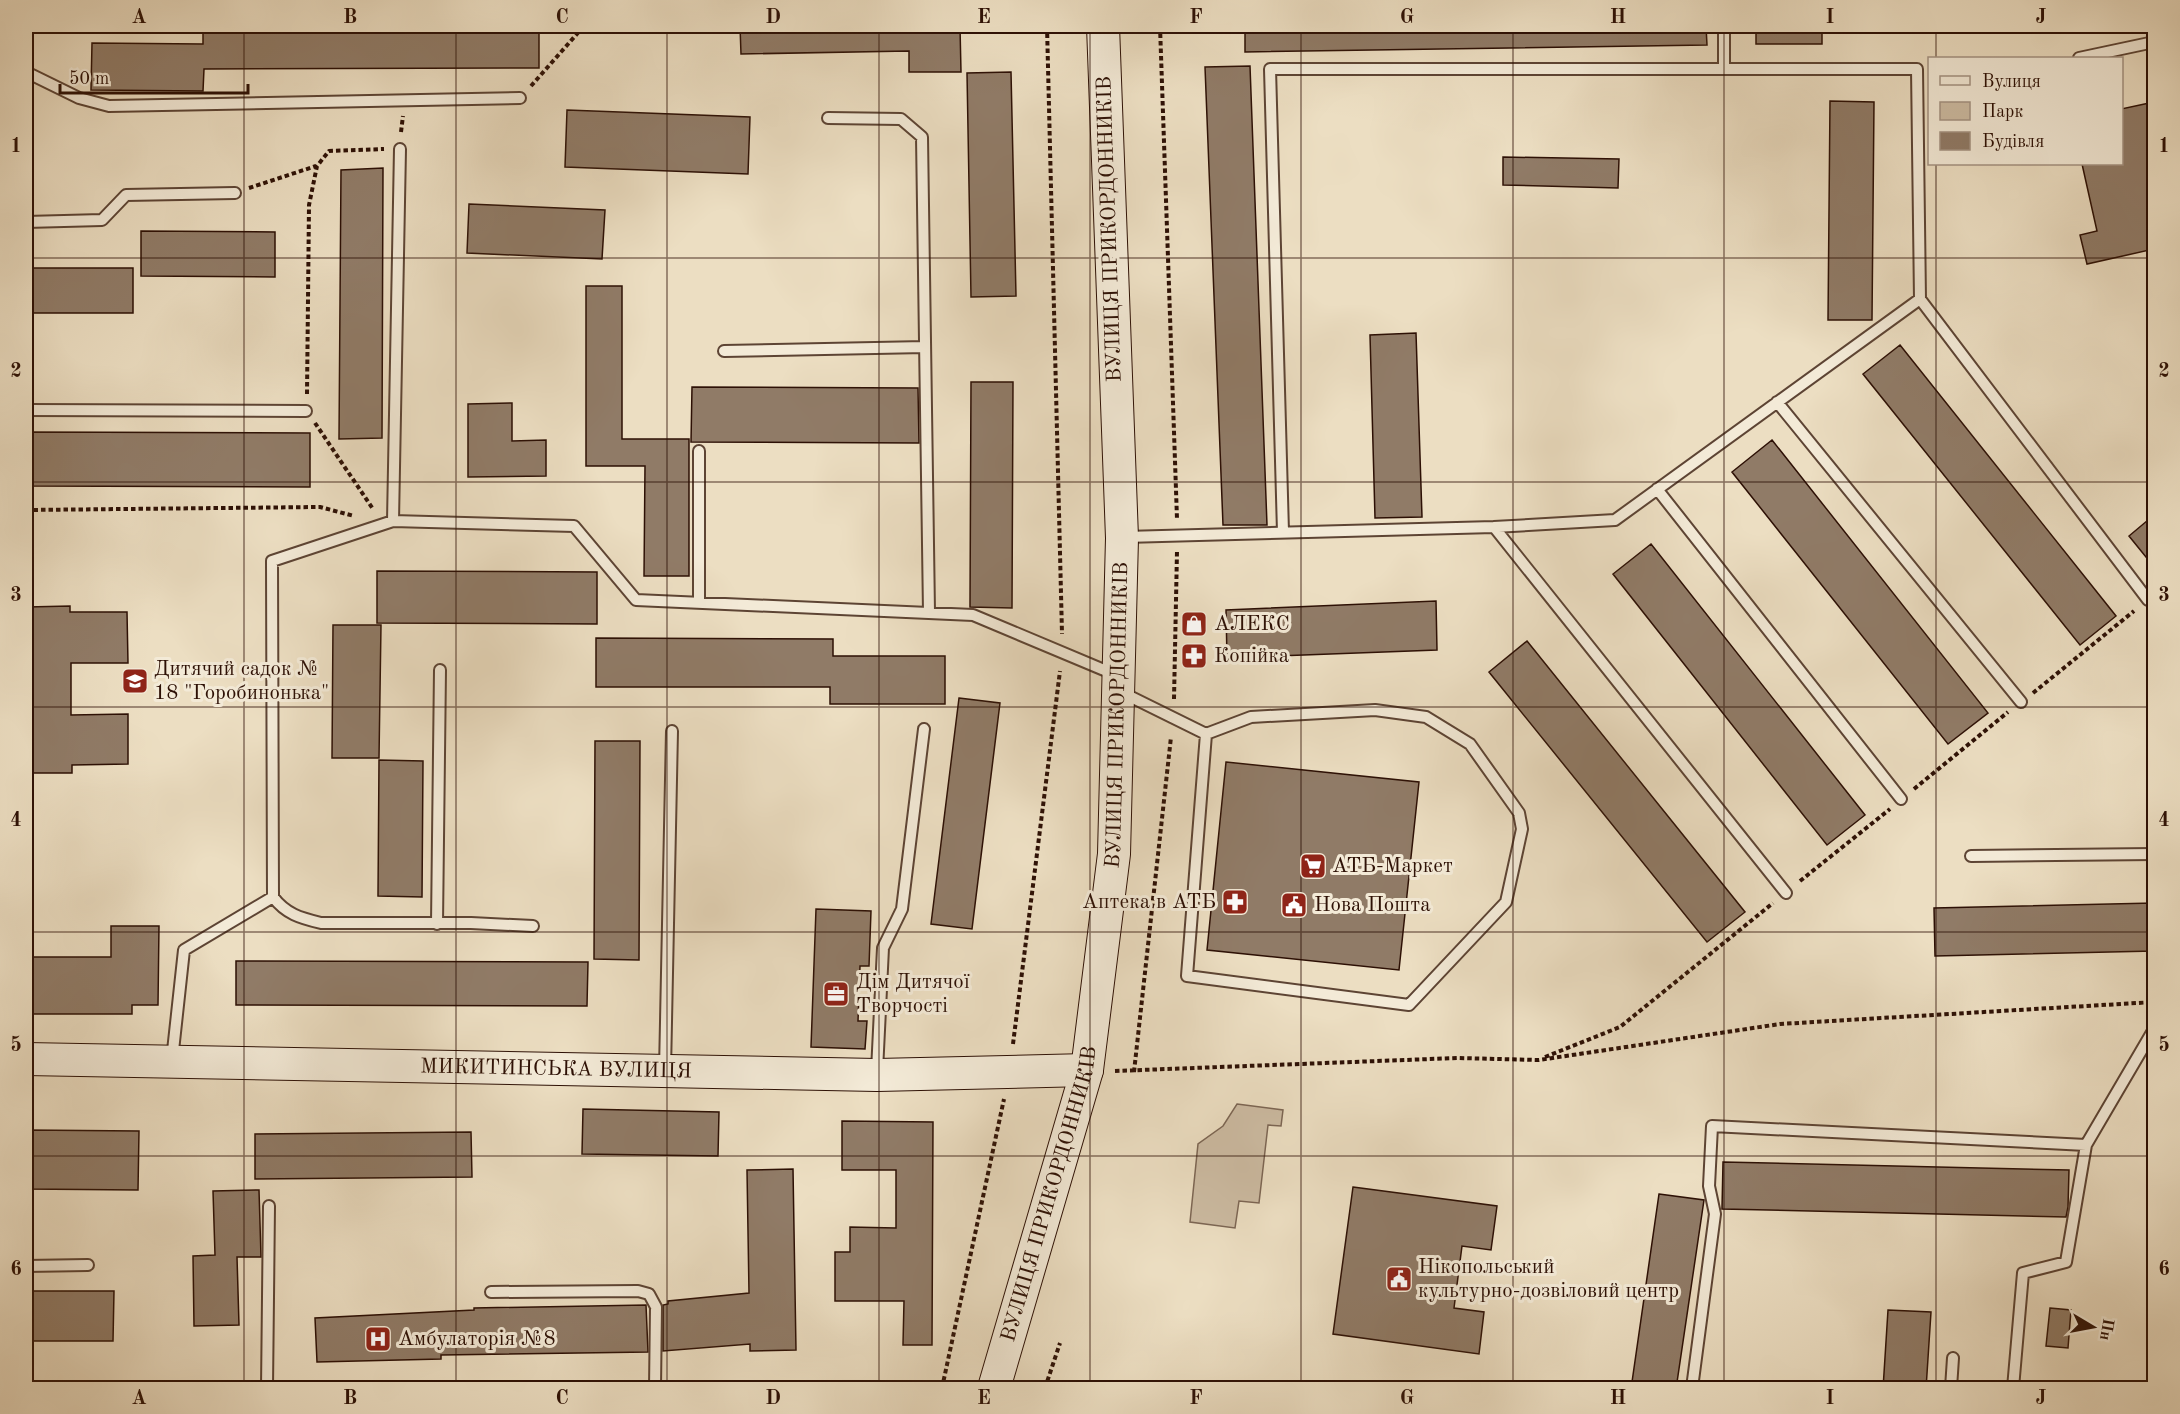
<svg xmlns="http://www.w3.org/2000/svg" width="2180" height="1414" font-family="'Old Standard TT',serif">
<rect width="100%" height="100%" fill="#ecdec2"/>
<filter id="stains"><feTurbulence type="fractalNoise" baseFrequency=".00333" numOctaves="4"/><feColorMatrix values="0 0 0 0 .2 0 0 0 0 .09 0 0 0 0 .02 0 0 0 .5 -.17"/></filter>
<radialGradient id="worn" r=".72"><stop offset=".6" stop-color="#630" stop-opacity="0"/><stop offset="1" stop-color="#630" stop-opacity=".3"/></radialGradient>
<path fill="#ccbba2" stroke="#7c6654" stroke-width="1.5" d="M1237 1104 1283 1110 1281 1126 1268 1125 1259 1203 1239 1201 1235 1228 1190 1222 1198 1144 1223 1126Z"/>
<path fill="#907b67" stroke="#2d1005" stroke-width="1.5" d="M203 26H539V68L204 69 203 91 91 90 92 43 203 44Z
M740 26 960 27 961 72H909V51L741 54Z
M1245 26H1706L1707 45 1245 52Z
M1756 26H1822V44H1756Z
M1250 66 1267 525H1223L1205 67Z
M1011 72 1016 296 971 297 967 73Z
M1830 101 1874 102 1872 320H1828Z
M2154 102V206L2149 207 2154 233V249L2087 264 2080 235 2097 231 2082 164H2121V109Z
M567 110 750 117 748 174 565 167Z
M1503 157 1619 159 1618 188 1503 185Z
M383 168 382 438 339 439 341 170Z
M469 204 605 210 602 259 467 253Z
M141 231 275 232V277L141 276Z
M26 268H133V313H26Z
M586 286H622V439H689V576H644L645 466H586Z
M1416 333 1422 517 1375 518 1370 335Z
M1900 345 2116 616 2080 645 1863 374Z
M971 382H1013L1012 608 970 607Z
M692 387 918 388 919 443 691 442Z
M512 403V441L546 440V476L468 477V404Z
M26 432 310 433V487L26 486Z
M1772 440 1988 713 1948 744 1732 472Z
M2154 515V567L2129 536Z
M1651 544 1865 815 1827 845 1613 574Z
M377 571 597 572V624L377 623Z
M1436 601 1437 650 1227 658 1226 610Z
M70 606V612H127L128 663H71V715L128 714V764L72 765V773H26L27 607Z
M333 625H381L379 758H332Z
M596 638 833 639V656H945V704H830V687H596Z
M1527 641 1745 912 1707 942 1489 672Z
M959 698 1000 703 972 929 931 924Z
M595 741H640L639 960 594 959Z
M379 760 423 761 422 897 378 896Z
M1226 762 1419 782 1399 970 1207 950Z
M2154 903V951L1935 956 1934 908Z
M816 909 871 911 869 966H860L858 1021H867L865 1049 811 1047Z
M111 926H159L158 1005H132V1014H26V957H111Z
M236 961 588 962 587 1006 236 1005Z
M583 1109 719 1112 718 1156 582 1154Z
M842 1121 933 1122 932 1345H903L904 1301H835V1252H850V1227L896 1228V1170H842Z
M26 1130 139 1131 138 1190 26 1189Z
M471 1132 472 1177 255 1179V1134Z
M1723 1162 2069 1170 2068 1207 2066 1217 1722 1209Z
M793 1169 796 1350 750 1351V1344L663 1351V1305L668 1304V1301L749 1293 747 1170Z
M1353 1187 1497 1206 1491 1250 1462 1246 1454 1308 1484 1312 1479 1354 1333 1334Z
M259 1190 261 1257H237L239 1325 194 1326 193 1256 215 1255 213 1191Z
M1659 1194 1704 1200 1676 1389H1631Z
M26 1291H114L113 1341H26Z
M646 1305 648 1352 441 1355V1359L317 1362 315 1318 474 1310V1308Z
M2050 1308 2071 1310 2068 1348 2046 1346Z
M1888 1310 1931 1312 1926 1389H1883Z"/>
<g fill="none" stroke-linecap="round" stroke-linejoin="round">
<defs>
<path id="lane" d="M1724 26V69
M2079 58 2154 42
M26 72 79 98 109 106 520 98
M828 118 901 119 922 137 929 612
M26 222 102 220 126 195 235 193
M724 351 925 347
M1777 402 2021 702
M26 410 306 411
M1657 489 1901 799
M393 521 400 149
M1494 527 1615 520 1920 299 2148 600
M1283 532 1270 69H1917L1920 299
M1125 537 1494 527 1786 893
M699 603V451
M1121 692 1206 734 1187 976 1409 1005 1506 902 1522 829 1519 813 1470 744 1426 717 1375 710 1251 717 1206 734
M1971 856 2154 854
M273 897C286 914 300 918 321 923H471L533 926
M437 924 440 670
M172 1060 184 950 273 897 272 561 393 521 574 526 636 600 973 615 1116 675
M665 1070 672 731
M877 1071 883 948 902 909 924 729
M26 1266 88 1265
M491 1292 638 1291 649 1294 656 1307 655 1388
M267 1388 269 1206
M1692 1388 1715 1214 1709 1186 1712 1126 2086 1145 2154 1029
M1951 1388 1953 1358
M2013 1388 2023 1273 2066 1262 2086 1145"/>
<g id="secondary">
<path id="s1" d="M26 1059 877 1075 1087 1070"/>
<path id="s2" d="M994 1388 1087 1070 1114 854 1122 538 1103 26"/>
</g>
</defs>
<use href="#lane" stroke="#5d4434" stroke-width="14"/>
<use href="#secondary" stroke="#2d1005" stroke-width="34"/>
<path stroke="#2d1005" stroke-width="4" stroke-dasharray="4.5 3" stroke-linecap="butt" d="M1047 26 1062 634
M1160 26 1177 519
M531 86 584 26
M401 132 403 116
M249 188 316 166
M307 394 309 205 317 166 329 151 384 149
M315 423 373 509
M26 510 320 507 354 516
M2033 693 2134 611
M1174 699 1177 551
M1914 789 2008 712
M1800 881 1890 809
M1013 1044 1060 671
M1545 1057 1620 1027 1773 903
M1115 1071 1457 1058 1539 1060 1780 1024 2154 1002
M1134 1072 1171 737
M942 1388 1004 1099
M1045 1388 1060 1343"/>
<use href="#lane" stroke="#f3ead7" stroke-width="10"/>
<use href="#secondary" stroke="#f3ead7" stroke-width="32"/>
</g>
<path fill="none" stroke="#2d1005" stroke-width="1.5" stroke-opacity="0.55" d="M244 26V1388M456 26V1388M667 26V1388M879 26V1388M1090 26V1388M1301 26V1388M1513 26V1388M1724 26V1388M1936 26V58M1936 164V1388M26 258H2154M26 482H2154M26 707H2154M26 932H2154M26 1156H2154"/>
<defs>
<symbol id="shop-square" viewBox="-11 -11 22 22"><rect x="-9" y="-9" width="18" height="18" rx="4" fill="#8f2418" stroke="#f3ead7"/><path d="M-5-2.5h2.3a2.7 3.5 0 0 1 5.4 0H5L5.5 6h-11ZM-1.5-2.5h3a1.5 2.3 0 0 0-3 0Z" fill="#fff"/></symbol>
<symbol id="pharmacy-square" viewBox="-11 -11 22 22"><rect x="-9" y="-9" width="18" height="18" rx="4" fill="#8f2418" stroke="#f3ead7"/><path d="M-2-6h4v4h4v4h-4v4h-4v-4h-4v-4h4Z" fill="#fff"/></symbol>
<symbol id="school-square" viewBox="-11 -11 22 22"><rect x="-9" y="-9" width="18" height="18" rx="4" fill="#8f2418" stroke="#f3ead7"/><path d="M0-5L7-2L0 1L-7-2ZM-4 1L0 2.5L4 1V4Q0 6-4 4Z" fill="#fff"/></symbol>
<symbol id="supermarket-square" viewBox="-11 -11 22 22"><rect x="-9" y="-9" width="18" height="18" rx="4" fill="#8f2418" stroke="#f3ead7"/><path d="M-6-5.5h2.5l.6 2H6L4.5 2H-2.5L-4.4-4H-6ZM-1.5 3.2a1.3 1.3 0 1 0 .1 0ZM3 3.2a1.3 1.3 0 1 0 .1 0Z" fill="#fff"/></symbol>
<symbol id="civic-square" viewBox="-11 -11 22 22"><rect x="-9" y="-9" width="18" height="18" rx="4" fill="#8f2418" stroke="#f3ead7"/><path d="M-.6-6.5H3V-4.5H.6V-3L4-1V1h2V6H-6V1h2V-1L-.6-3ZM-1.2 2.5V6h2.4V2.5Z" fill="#fff"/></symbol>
<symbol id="office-square" viewBox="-11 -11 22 22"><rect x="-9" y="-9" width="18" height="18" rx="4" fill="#8f2418" stroke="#f3ead7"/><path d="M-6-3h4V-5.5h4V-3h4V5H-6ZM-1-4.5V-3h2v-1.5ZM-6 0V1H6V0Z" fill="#fff"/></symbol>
<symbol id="hospital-square" viewBox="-11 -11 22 22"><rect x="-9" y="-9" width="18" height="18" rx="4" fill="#8f2418" stroke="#f3ead7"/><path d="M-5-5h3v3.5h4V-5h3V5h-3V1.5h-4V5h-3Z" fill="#fff"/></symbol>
</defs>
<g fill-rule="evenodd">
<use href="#shop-square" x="1179" y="609" width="30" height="30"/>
<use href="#pharmacy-square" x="1179" y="641" width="30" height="30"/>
<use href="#school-square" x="120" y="666" width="30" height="30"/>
<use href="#supermarket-square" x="1298" y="851" width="30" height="30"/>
<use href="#pharmacy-square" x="1220" y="887" width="30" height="30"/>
<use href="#civic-square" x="1279" y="890" width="30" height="30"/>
<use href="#office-square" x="821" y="979" width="30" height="30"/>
<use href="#civic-square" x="1384" y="1264" width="30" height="30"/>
<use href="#hospital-square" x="363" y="1324" width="30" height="30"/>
</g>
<g text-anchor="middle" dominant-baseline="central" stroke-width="6" stroke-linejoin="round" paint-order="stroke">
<g font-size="21" fill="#2d1005" stroke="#f3ead7">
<text transform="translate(1110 229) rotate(-92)">ВУЛИЦЯ ПРИКОРДОННИКІВ</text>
<text stroke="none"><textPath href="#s2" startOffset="688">ВУЛИЦЯ ПРИКОРДОННИКІВ</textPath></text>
<text stroke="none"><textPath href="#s1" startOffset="530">МИКИТИНСЬКА ВУЛИЦЯ</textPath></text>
<text stroke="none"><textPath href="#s2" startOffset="202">ВУЛИЦЯ ПРИКОРДОННИКІВ</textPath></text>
</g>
<g font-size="21" fill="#2d1005" stroke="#f3ead7" text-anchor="start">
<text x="1214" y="624">АЛЕКС</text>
<text x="1214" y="656">Копійка</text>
<text x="154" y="669">Дитячий садок №<tspan x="154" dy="24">18 "Горобинонька"</tspan></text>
<text x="1332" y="866">АТБ-Маркет</text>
<text x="1216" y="902" text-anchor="end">Аптека в АТБ</text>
<text x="1314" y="905">Нова Пошта</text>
<text x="856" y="982">Дім Дитячої<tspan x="856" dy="24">Творчості</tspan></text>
<text x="1418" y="1267">Нікопольський<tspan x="1418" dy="24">культурно-дозвіловий центр</tspan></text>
<text x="398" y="1339">Амбулаторія №8</text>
</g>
</g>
<rect width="2180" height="1414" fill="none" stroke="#ecdec2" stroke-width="66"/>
<rect x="1928" y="57" width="195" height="108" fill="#f3ead7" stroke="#a49383" stroke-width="1.5"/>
<rect x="1940" y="76" width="30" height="9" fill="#f3ead7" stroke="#a49383" stroke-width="1.5"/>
<text x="1982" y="87" font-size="18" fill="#2d1005">Вулиця</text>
<rect x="1940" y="102" width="30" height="18" fill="#ccbba2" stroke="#a49383" stroke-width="1.5"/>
<text x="1982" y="117" font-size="18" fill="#2d1005">Парк</text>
<rect x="1940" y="132" width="30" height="18" fill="#907b67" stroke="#a49383" stroke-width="1.5"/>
<text x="1982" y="147" font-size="18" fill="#2d1005">Будівля</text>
<g transform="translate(2093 1327) rotate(100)" stroke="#f3ead7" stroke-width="4.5" paint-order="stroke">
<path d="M0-4.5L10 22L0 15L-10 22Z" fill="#2d1005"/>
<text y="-9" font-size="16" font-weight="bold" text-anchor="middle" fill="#2d1005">Пн</text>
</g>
<path d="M60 84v9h188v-9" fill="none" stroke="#2d1005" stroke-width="3"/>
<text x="69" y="84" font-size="18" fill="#2d1005" stroke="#f3ead7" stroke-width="4.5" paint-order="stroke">50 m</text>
<rect x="33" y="33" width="2114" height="1348" fill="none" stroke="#2d1005" stroke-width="2"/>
<g font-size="20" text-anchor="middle" font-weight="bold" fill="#2d1005">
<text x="139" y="23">A</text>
<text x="350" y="23">B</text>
<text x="562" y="23">C</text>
<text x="773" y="23">D</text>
<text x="984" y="23">E</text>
<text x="1196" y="23">F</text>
<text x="1407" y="23">G</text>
<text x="1618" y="23">H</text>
<text x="1830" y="23">I</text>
<text x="2041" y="23">J</text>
<text x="16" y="152">1</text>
<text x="2164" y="152">1</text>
<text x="16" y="377">2</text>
<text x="2164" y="377">2</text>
<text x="16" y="601">3</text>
<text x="2164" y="601">3</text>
<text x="16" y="826">4</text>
<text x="2164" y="826">4</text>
<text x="16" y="1051">5</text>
<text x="2164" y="1051">5</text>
<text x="16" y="1275">6</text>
<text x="2164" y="1275">6</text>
<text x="139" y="1404">A</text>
<text x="350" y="1404">B</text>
<text x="562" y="1404">C</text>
<text x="773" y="1404">D</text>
<text x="984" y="1404">E</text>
<text x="1196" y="1404">F</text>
<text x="1407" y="1404">G</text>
<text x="1618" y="1404">H</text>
<text x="1830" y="1404">I</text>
<text x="2041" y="1404">J</text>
</g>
<rect width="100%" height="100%" filter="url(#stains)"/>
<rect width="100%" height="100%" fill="url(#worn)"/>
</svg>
